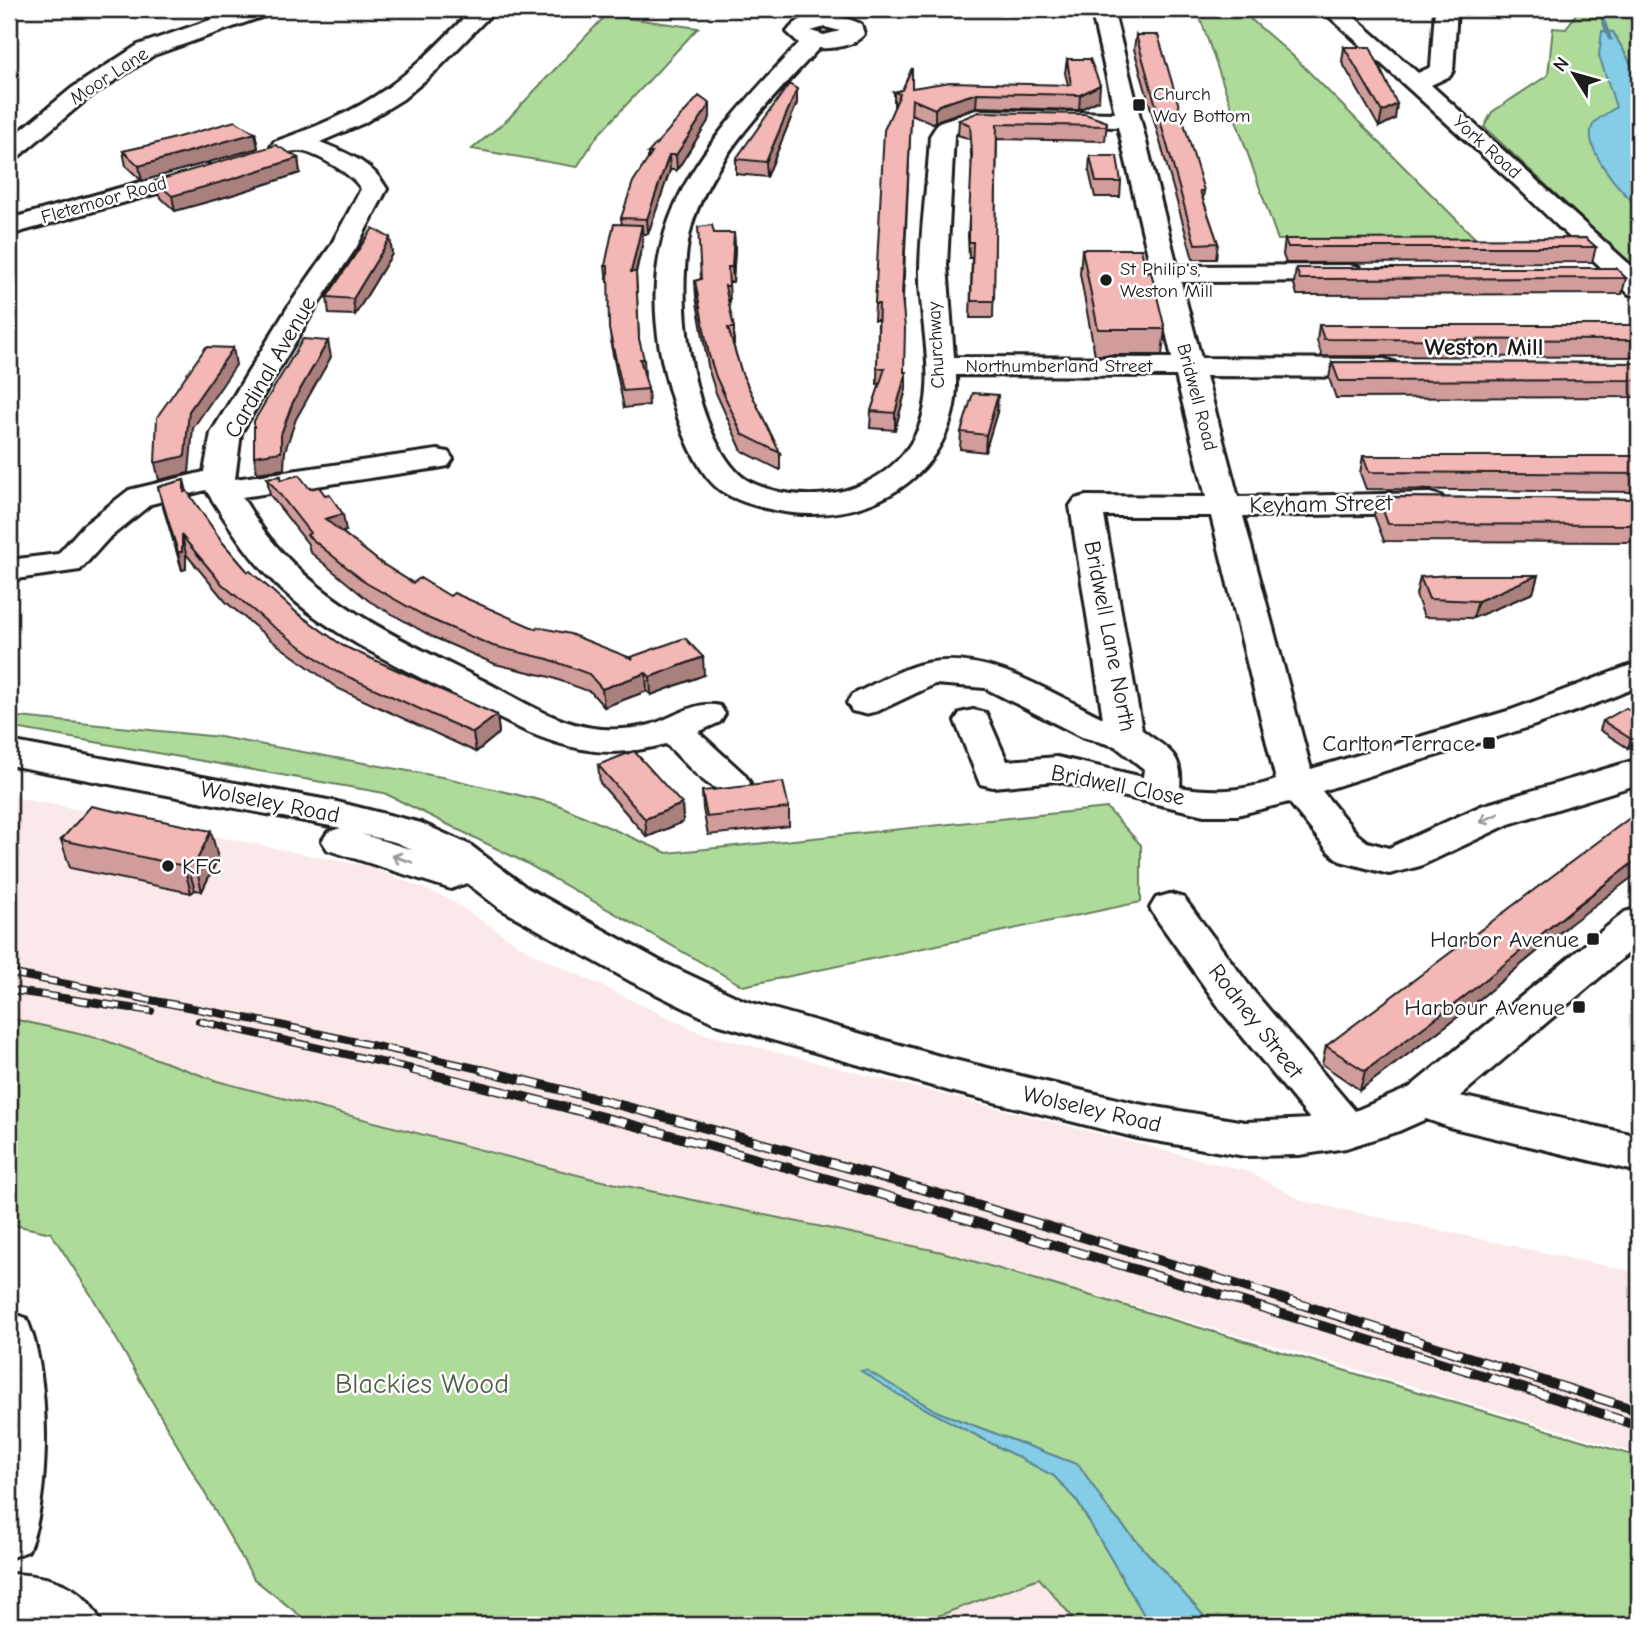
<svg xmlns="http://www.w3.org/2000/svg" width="1648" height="1634" font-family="'Comic Neue',sans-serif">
<rect width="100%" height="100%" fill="#fff"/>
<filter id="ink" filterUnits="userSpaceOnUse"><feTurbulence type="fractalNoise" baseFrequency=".0143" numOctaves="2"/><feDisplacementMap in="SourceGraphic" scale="14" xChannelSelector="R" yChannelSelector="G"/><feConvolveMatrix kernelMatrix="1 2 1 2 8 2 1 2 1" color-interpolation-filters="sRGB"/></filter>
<g filter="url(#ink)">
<path fill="#fbe9e9" d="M9 796 371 867 447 898 528 951 701 1033 1249 1172 1303 1201 1639 1273V1454L1322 1359 942 1252 593 1179 210 1079 95 1037 9 1018Z
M1039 1578 1079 1625H932L935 1617Z"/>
<path fill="#aedb9a" stroke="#657c5b" stroke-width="2" d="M1197 9H1239L1293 56 1477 240H1278Z
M1579 9H1639V78L1613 32 1599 55 1617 107 1595 122 1634 203 1639 206V272L1484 127 1492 112 1548 75 1553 28 1566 29Z
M606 15 698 28 598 135 577 167 472 149 508 119Z
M9 716 220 737 447 778 556 804 667 853 1107 808 1141 845V902L743 986 524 862 384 793 9 727Z
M9 1018 101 1039 217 1081 593 1179 942 1252 1639 1457V1625H1212L1108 1509 1079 1465 938 1412 866 1370 899 1395 1054 1476 1077 1501 1150 1625H1079L1039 1578 935 1617 932 1625H312L254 1579 93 1298 51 1233 9 1224Z"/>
<path fill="#85cce6" stroke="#5b8695" stroke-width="2" d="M1602 31 1613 32 1639 78V206C1622 195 1579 145 1594 123 1599 117 1610 112 1616 107L1599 55Z
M866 1370 938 1412 1079 1465 1108 1509 1212 1625H1150L1077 1501 1054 1476 899 1395 861 1371Z"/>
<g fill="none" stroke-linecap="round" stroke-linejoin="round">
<path fill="#5b8695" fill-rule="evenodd" d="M1597 9H1601L1613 41 1608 40Z"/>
<defs>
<path id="minor" d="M242 9H273L270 14 154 55 88 98 18 157 9 159V140L72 88 138 45Z
M473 9H496L438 69 403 99 364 123 320 142C347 153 372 162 387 189L356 248 316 307 241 433 235 479 437 450 448 452 453 459 448 466 437 468 242 497C252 512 260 527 272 541 327 608 409 643 484 681 521 700 559 726 602 729 618 730 635 729 650 725 674 718 694 700 720 706L725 714 720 722 698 732 744 774 750 783 744 792C712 800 688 764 666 744 638 751 611 755 582 749 534 740 494 715 451 693 390 662 325 632 276 584 247 556 228 524 206 490L151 504 108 539 80 570 9 580V560L58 554 84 525 129 490 204 472 211 433 288 307 330 247 361 189C354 175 311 149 296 151 287 152 283 154 274 152L271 147 274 142C313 128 352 113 386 89 418 66 445 37 473 9Z
M1091 9H1113L1177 266 1349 265 1359 267 1363 273 1359 279 1349 281 1181 282 1201 358 1384 359 1394 362 1399 368 1394 374 1384 377 1206 376 1238 497 1430 493 1441 496 1446 503 1441 510 1430 513 1243 516 1311 769 1511 710 1639 662V686C1536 731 1428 755 1322 791L1357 834 1367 842 1389 848 1481 806 1639 759V784L1509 824 1420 866 1389 874 1340 861 1329 852 1289 802 1237 815H1204L1057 781 993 787 980 784 955 721 960 713 973 710 986 713 1007 761 1057 757 1143 777 1144 769 1115 746 1082 737 985 688 935 684 878 711 865 714 852 711 847 703 852 695C875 684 901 668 926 663 989 651 1049 692 1103 718L1070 506 1075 499 1086 496 1206 497 1176 376 956 375C960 475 866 530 774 510 755 506 736 501 720 490 697 473 681 429 673 402 621 235 691 158 799 43L787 32C805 7 837 13 861 24L864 34C855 46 833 49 819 48 772 99 718 151 694 218 672 282 689 420 736 471 746 483 764 488 779 492 830 503 890 485 915 436 941 386 918 321 920 268 921 224 928 180 930 136L939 122 976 110 1115 113ZM825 27 840 31 824 35 811 31ZM978 124 1118 127 1172 358 954 357 947 265 954 136 957 132ZM1104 516H1211L1276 780C1243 791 1214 793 1180 787 1183 752 1166 749 1142 730Z
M1321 9H1345L1418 73 1431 67 1435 9H1457L1453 71 1450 76 1431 85 1639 273V296L1629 294 1515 185Z
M205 164 214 167 218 172 214 177 9 235V219Z
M9 741 333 801 421 823 470 845 527 888 660 961 745 1001 950 1059 1138 1104 1245 1122 1310 1119 1224 1014 1156 918 1150 908 1156 898 1170 894 1184 898 1254 992 1355 1111 1409 1088 1625 912 1639 908V944L1460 1096 1639 1136V1172L1449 1127 1426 1119 1399 1131 1346 1148 1299 1155 1245 1156 1138 1138 950 1091 717 1024 630 981 499 908 467 883 451 889 328 850 322 841 328 832 341 828 9 765ZM361 834 395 842 413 850Z
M9 1312 26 1318C51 1369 51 1500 28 1551L9 1558Z
M9 1574C50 1575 85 1584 102 1625L9 1624Z"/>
</defs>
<use href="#minor" stroke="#1c1c1c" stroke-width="6"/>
<use href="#minor" fill="#fff" fill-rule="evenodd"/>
<defs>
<path id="rail-far1" d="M9 973 271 1023 489 1071
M9 990 151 1011
M199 1021 421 1071"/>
<path id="rail" d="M413 1070C653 1126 889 1196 1124 1266 1296 1318 1468 1369 1639 1426
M482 1070C873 1166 1256 1290 1639 1411"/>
</defs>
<use href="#rail-far1" stroke="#1c1c1c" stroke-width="8"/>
<use href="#rail" stroke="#1c1c1c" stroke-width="10"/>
<use href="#rail-far1" stroke="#fff" stroke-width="5" stroke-dasharray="16" stroke-linecap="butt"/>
<use href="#rail" stroke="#fff" stroke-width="7" stroke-dasharray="20" stroke-linecap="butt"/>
</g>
<path fill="#d19d9c" stroke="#1c1c1c" stroke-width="2" d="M1136 35 1204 191 1203 199 1218 243 1216 259H1193L1134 49Z
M1344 47 1395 119 1379 127 1342 62Z
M1067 59 1099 100 1079 110 976 107 938 120 935 124 911 114 903 299 904 372H906V389L895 430 870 428 871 411 880 384H877L878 320H874L875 304 895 106H894V92L912 88 1068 85 1065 73Z
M797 103 767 177 736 174V159Z
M710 118 677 170H670L648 234H642L643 241 636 273 639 340 644 376 648 389 649 405 624 408 611 345 609 282H607L605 266 622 225 621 218 648 159V153Z
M959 120 1107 122 1105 141 997 139 993 318H970L972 258H969L968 236 972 169 970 139 958 135Z
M255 133 258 148 142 181 126 166 123 151 150 145Z
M1090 156 1121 182 1120 197H1095L1089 171Z
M298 158 300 173 232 195 175 211 159 196 155 181Z
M714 233H734L735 248 733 282H729L730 302H728L734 328V344H733L742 374 780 453V470L742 451 716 393 709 371 696 297 695 281 701 279Z
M390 238 392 254 355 315 329 314 327 297Z
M1285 239 1596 247 1592 262 1286 263 1283 255Z
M1082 249 1147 272 1165 329 1162 355H1095L1080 274Z
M1296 268 1626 278 1622 294 1297 295 1294 284Z
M1319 325H1639V357L1322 356 1317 341Z
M1332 362 1639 363V397L1336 398 1329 378Z
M997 412 985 452 960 449 961 432Z
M1363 456H1639V492L1366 489 1360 473Z
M281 476V480L310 489 346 531 342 532 381 563 413 583 450 596 536 629 631 658V657L704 675 651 695 647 691 604 707 591 692 550 677 495 664 433 637 369 601 310 552 308 544 270 495 267 478Z
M184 480 187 492 223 543 248 572 297 613 343 646 497 715 499 733 476 752 337 688 271 640 226 602 186 554V569L182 570 162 504 158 487Z
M1378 497 1639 499V542L1384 541 1374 515Z
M1538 575 1533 593 1473 618 1424 617 1416 595 1420 577Z
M1603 721 1639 742 1628 748 1600 730Z
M598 765 682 804 683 822 647 837 600 783Z
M702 791 789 808V826L708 835 703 809Z
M61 840 218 858 202 891 195 890 191 893 70 868Z
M1569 925 1459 1016 1360 1090 1322 1064 1326 1046Z"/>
<path fill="#aa807f" stroke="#1c1c1c" stroke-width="2" d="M1100 85 1099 100 1079 110 1080 95Z
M797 89V103L767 177 766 162Z
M977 93 976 107 938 120 935 124V109L939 105Z
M710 104V118L677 170 676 155Z
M1397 104 1395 119 1379 127 1382 112Z
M255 133 258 148 142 181 139 166Z
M669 155 670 170 648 234 647 219Z
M298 158 300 173 232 195 175 211 172 196Z
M642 225 643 241 632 288 631 272Z
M734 233 735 248 733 282 732 267Z
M390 238 392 254 355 315 353 299Z
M328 341 331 357 296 419 285 451 284 469 257 473 254 456 281 434 293 402Z
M233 348 236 365 193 428 189 473 159 480 155 463 189 411Z
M640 359H644L645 376H641Z
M906 372V389L895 430V413Z
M998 395 997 412 985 452 986 435Z
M343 514 346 531 329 536 325 519Z
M182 536 186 554V569L182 570 178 552Z
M1538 575 1533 593 1473 618 1478 601Z
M703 657 704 675 651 695 650 677Z
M646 673 647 691 604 707 602 689Z
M497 715 499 733 476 752 473 733Z
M1639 734V742L1628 748 1631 739Z
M682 804 683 822 647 837 645 819Z
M211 831 218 858 202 891 195 864Z
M1639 858V872L1569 925 1459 1016 1360 1090 1365 1071Z
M187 863 195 890 191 893 184 866Z"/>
<path fill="#f3b7b5" stroke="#1c1c1c" stroke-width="2" d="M1136 35H1158L1204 191H1200L1218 243 1195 244Z
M1344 47H1370L1397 104 1382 112Z
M1067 59H1090L1100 85 1080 95 977 93 939 105 935 109 912 99 902 296 905 328 904 372H906L895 413 871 411 885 368H877L879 304H875L884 130 900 94 894 92 902 90 912 68V88L950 82 1071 85Z
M789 84 797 89 766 162 736 159Z
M699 96 710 104 676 155H669L647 219 621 218 633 182 652 153H648Z
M979 112 1085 114 1107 122 1106 126 997 124 994 301H971L973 242H969V220L972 154 970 125 959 120Z
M235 121 255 133 139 166 123 151 150 145Z
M276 145 298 158 229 180 172 196 155 181Z
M1090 156H1117L1121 182H1096Z
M614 224 642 225 631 272H636L639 339 644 359H640L648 389 623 391 609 329 608 266H605L612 232Z
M712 225 714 233H734L732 267H728L729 286H725L734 328H728L742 374 780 453 742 434 716 377 709 355 695 281 701 279 698 227Z
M373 228 390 238 353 299 327 297Z
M1586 238 1596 247H1288L1285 239Z
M1082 249H1141L1147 272H1151L1165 329H1098Z
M1296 268H1616L1626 278 1300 279Z
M1319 325H1639V340L1324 339Z
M303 339 328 341 293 402 281 434V452L254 456V421Z
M206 347 233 348 189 411 185 456 155 463 157 417Z
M1332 362 1639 363V380L1339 381Z
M973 393 998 395 986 435 961 432Z
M1363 456H1639V474L1369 472Z
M299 475 310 489 319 487 325 495 329 494 343 514 325 519 381 563 413 583 420 578 450 596 454 593 536 629 538 627 570 634 633 659 631 657 685 638 703 657 650 677 646 673 602 689 589 674 548 659 493 646 430 619 366 583 307 535 310 533 267 478 281 476 280 480Z
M184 480V492L187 491 223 543 248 572 250 571 297 613 343 646 497 715 473 733 333 670 267 622 222 584 182 536V552H178L158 487Z
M1378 497 1639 499V525L1388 524Z
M1450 575H1538L1478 601 1429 599 1420 577Z
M1639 707V734L1631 739 1603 721 1626 708 1631 712Z
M634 751 682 804 645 819 598 765Z
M783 782 789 808 707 817 702 791Z
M91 806 211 831 195 864 187 863 184 866 61 840Z
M1639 811V858L1575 907 1464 997 1365 1071 1326 1046Z"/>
<defs><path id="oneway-shaft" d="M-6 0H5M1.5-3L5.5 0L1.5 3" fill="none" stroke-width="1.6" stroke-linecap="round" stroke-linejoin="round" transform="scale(1.75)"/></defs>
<g stroke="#999">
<use href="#oneway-shaft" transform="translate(1489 818) rotate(156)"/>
<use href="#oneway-shaft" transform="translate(402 859) rotate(-162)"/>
</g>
</g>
<g fill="#1c1c1c" stroke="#fff" stroke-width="2.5">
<rect x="1132" y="98" width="14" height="14" rx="3.5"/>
<circle cx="1106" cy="280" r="7"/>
<rect x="1482" y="736" width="14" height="14" rx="3.5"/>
<circle cx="168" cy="866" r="7"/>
<rect x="1586" y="932" width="14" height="14" rx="3.5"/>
<rect x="1572" y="1000" width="14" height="14" rx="3.5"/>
</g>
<g text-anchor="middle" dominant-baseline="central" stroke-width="5" stroke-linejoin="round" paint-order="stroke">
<g font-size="19" fill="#1c1c1c" stroke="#fff">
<text transform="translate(109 76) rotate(-33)">Moor Lane</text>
<text transform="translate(1487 147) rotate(42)">York Road</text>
<text transform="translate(104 200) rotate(-16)">Fletemoor Road</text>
<text transform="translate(936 345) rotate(-93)">Churchway</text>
<text x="1059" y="366">Northumberland Street</text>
<text transform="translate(1197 397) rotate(75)">Bridwell Road</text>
</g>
<g font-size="19" fill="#1c1c1c" stroke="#fff" text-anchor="start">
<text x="1153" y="94">Church<tspan x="1153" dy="22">Way Bottom</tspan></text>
<text x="1120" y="269">St Philip's,<tspan x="1120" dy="22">Weston Mill</tspan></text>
</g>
<g font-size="23" fill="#1c1c1c" stroke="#fff">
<text transform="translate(270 367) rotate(-60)">Cardinal Avenue</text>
<text transform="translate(1321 504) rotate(-1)">Keyham Street</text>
<text transform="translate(1110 636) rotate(79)">Bridwell Lane North</text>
<text transform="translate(1118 785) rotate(11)">Bridwell Close</text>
<text transform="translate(270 802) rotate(11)">Wolseley Road</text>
<text transform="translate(1256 1021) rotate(52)">Rodney Street</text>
<text transform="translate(1092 1109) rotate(13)">Wolseley Road</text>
</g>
<g font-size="23" fill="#1c1c1c" stroke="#fff" text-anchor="end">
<text x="1475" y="743">Carlton Terrace</text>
<text x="182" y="866" text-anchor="start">KFC</text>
<text x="1579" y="939">Harbor Avenue</text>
<text x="1565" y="1007">Harbour Avenue</text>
</g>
<g font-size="24" font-weight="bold" fill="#1c1c1c" stroke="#fff">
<text x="1484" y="347">Weston Mill</text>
</g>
<g font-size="28" fill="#4f5f48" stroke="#fff">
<text x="422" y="1384">Blackies Wood</text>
</g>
</g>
<rect width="1648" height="1634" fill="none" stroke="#fff" stroke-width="35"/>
<rect x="18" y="18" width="1613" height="1599" fill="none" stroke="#1c1c1c" stroke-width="2.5" filter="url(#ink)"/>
<g transform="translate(1574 74) rotate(307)" stroke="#ffffff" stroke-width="5" paint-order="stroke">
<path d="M0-5L12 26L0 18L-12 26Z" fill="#1c1c1c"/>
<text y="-10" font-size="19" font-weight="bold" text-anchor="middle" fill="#1c1c1c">N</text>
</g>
</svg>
